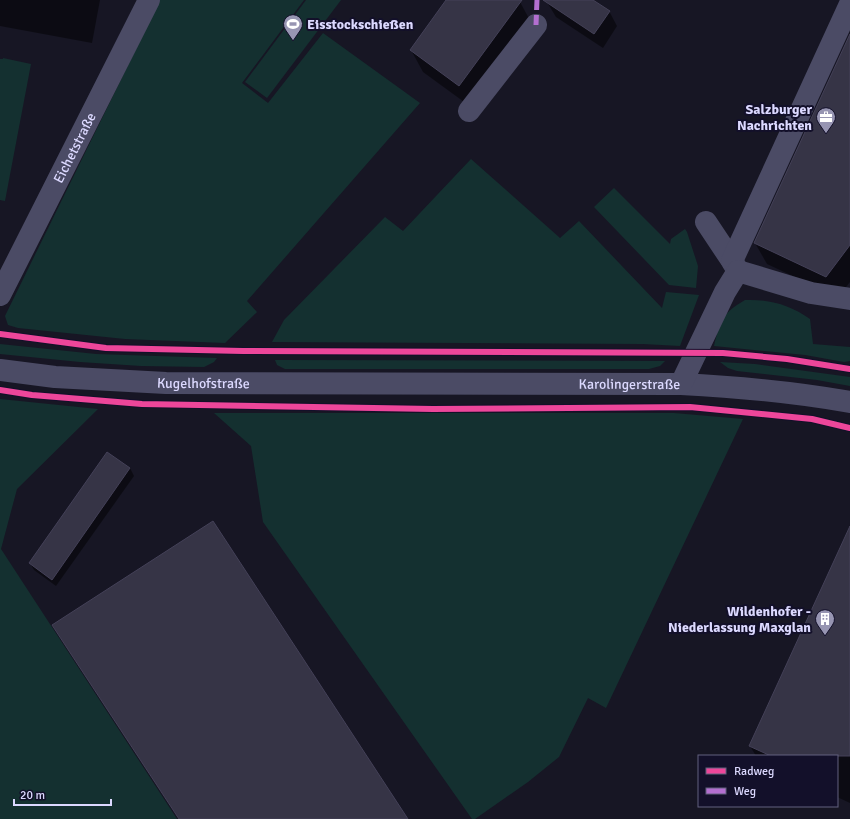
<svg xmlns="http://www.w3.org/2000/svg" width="850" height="819" font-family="Signika,sans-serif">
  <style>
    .green { fill: #143030 }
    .shadow { fill: #0007 }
    .building { fill: #363446; stroke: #444158 }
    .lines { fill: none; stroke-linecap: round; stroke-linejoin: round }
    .minor { stroke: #4b4b65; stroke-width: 22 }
    .quiet { stroke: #b36fd0; stroke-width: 5; stroke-dasharray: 10 5; stroke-linecap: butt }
    .cycleway-casing { stroke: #13102a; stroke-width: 8 }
    .cycleway { stroke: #ed469a; stroke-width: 6 }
    .labels { text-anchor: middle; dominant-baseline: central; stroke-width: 4; stroke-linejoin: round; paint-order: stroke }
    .poi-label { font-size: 14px; font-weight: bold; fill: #dcd9ff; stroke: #13102a; text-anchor: end }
    .street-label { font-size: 14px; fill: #dcd9ff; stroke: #13102a }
  </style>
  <rect width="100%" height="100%" fill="#171624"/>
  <!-- green -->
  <g class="green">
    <path d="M160 0H304L242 83 268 103 323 33 420 103 247 301 257 312 225 343 125 339 18 328 8 325 5 316Z"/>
    <path d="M306 0H341L267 98 245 82Z"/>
    <path d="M3 58 31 64 5 201 0 200V59H3Z"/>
    <path d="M471 159 560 238 579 221 662 308 666 292 699 295 680 346 643 344 272 342 284 320 385 217 403 231Z"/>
    <path d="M614 188 670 244 671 239 685 229 687 232 698 266 696 288 669 285 594 207Z"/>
    <path d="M745 300C770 299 790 305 810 319L813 344 850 347V361L844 362 805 355 714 346C720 321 722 313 745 300Z"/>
    <path d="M0 344 96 354 217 358 214 362 204 367 141 366 80 362 0 354Z"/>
    <path d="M275 360 665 361 660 366 649 369H285L277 365Z"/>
    <path d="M720 362 755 364 850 377V386L817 380 737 371 728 368Z"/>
    <path d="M0 399 98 409 17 489 1 549 177 819H0Z"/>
    <path d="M214 413H674L743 419 606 708 588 698 559 757 528 782 475 819H472L263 522 251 446Z"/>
  </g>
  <!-- shadow -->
  <g class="shadow">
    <path d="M0 0H100L92 43 0 26Z"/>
    <path d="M447 0H516L520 2 532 24 471 107 423 72 411 50Z"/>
    <path d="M549 0H591L609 11 617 26 603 48 556 17 547 2Z"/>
    <path d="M850 36V282L838 297 767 264 755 243Z"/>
    <path d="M107 453 130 468 134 476 56 586 34 570 30 563Z"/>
    <path d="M850 529V803L837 797V756H756L750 746Z"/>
    <path d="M65 644 406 819H179Z"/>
  </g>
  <!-- building -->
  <g class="building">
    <path d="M446 0H522L459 86 410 50Z"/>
    <path d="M543 0H593L610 11 594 34Z"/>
    <path d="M850 34V245L826 277 754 243Z"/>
    <path d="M107 452 130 468 52 580 29 563Z"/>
    <path d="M213 521 408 819H179L52 625Z"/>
    <path d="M850 526V756H771L749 746Z"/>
  </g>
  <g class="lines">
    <!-- minor -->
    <g class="minor">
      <path d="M469 111 536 25"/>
      <path d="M706 222 732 261 738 271"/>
      <path d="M732 261 850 4"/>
      <path id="s1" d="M0 295 149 0"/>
      <path id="s2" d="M0 370 55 377 166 383 681 384C738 387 794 392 850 402"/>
      <path d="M681 384 725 292 738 271 811 293 850 299"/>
    </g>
    <!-- quiet -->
    <path class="quiet" d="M536 25 537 0"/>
    <defs>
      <g id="cycleway">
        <path d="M0 334 106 348 243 351 723 353 787 359 850 369"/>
        <path d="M0 390 32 395 142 404 433 409 690 407 812 419 850 428"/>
      </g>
    </defs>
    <!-- cycleway casing -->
    <use href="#cycleway" class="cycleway-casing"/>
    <!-- cycleway -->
    <use href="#cycleway" class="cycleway"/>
  </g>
  <!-- icons -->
  <defs>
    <symbol id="stadium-pin" viewBox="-11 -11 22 30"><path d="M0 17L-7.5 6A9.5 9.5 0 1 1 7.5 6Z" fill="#9795b2" stroke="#13102a"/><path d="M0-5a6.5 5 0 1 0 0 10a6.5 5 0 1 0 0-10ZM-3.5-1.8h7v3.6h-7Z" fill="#fff"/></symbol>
    <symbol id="office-pin" viewBox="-11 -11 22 30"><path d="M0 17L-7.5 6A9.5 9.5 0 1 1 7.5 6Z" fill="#9795b2" stroke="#13102a"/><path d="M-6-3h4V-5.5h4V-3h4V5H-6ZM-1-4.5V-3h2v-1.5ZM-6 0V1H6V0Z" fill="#fff"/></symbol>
    <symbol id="building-pin" viewBox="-11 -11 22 30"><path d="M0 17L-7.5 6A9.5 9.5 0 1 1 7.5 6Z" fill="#9795b2" stroke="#13102a"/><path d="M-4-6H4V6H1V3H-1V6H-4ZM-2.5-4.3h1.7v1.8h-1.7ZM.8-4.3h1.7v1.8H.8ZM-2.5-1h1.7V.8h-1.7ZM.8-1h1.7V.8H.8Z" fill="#fff"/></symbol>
  </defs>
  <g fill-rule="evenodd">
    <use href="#stadium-pin" x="282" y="13" width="22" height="30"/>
    <use href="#office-pin" x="815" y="106" width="22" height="30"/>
    <use href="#building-pin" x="814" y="608" width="22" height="30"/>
  </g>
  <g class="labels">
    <!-- poi labels -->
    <g class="poi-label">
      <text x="307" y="24" text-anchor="start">Eisstockschießen</text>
      <text x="812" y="109">Salzburger<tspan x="812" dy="16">Nachrichten</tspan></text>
      <text x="811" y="611">Wildenhofer -<tspan x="811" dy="16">Niederlassung Maxglan</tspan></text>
    </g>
    <!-- street labels -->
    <g class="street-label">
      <text stroke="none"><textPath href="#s1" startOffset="165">Eichetstraße</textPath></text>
      <text stroke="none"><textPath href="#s2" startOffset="204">Kugelhofstraße</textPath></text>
      <text stroke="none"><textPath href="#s2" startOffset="630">Karolingerstraße</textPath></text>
    </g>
  </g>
  <!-- legend -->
  <rect x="698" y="755" width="140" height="52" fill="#13102a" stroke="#63607f"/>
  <rect x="706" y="768" width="20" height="6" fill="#ed469a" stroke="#63607f"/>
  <text x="734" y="775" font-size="12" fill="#dcd9ff">Radweg</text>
  <rect x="706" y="788" width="20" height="6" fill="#b36fd0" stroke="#63607f"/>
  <text x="734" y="795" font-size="12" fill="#dcd9ff">Weg</text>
  <!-- scale -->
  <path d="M14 799v6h97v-6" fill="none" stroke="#dcd9ff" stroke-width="2"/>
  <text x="20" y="799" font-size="12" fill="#dcd9ff" stroke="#13102a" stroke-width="3" paint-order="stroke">20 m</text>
</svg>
